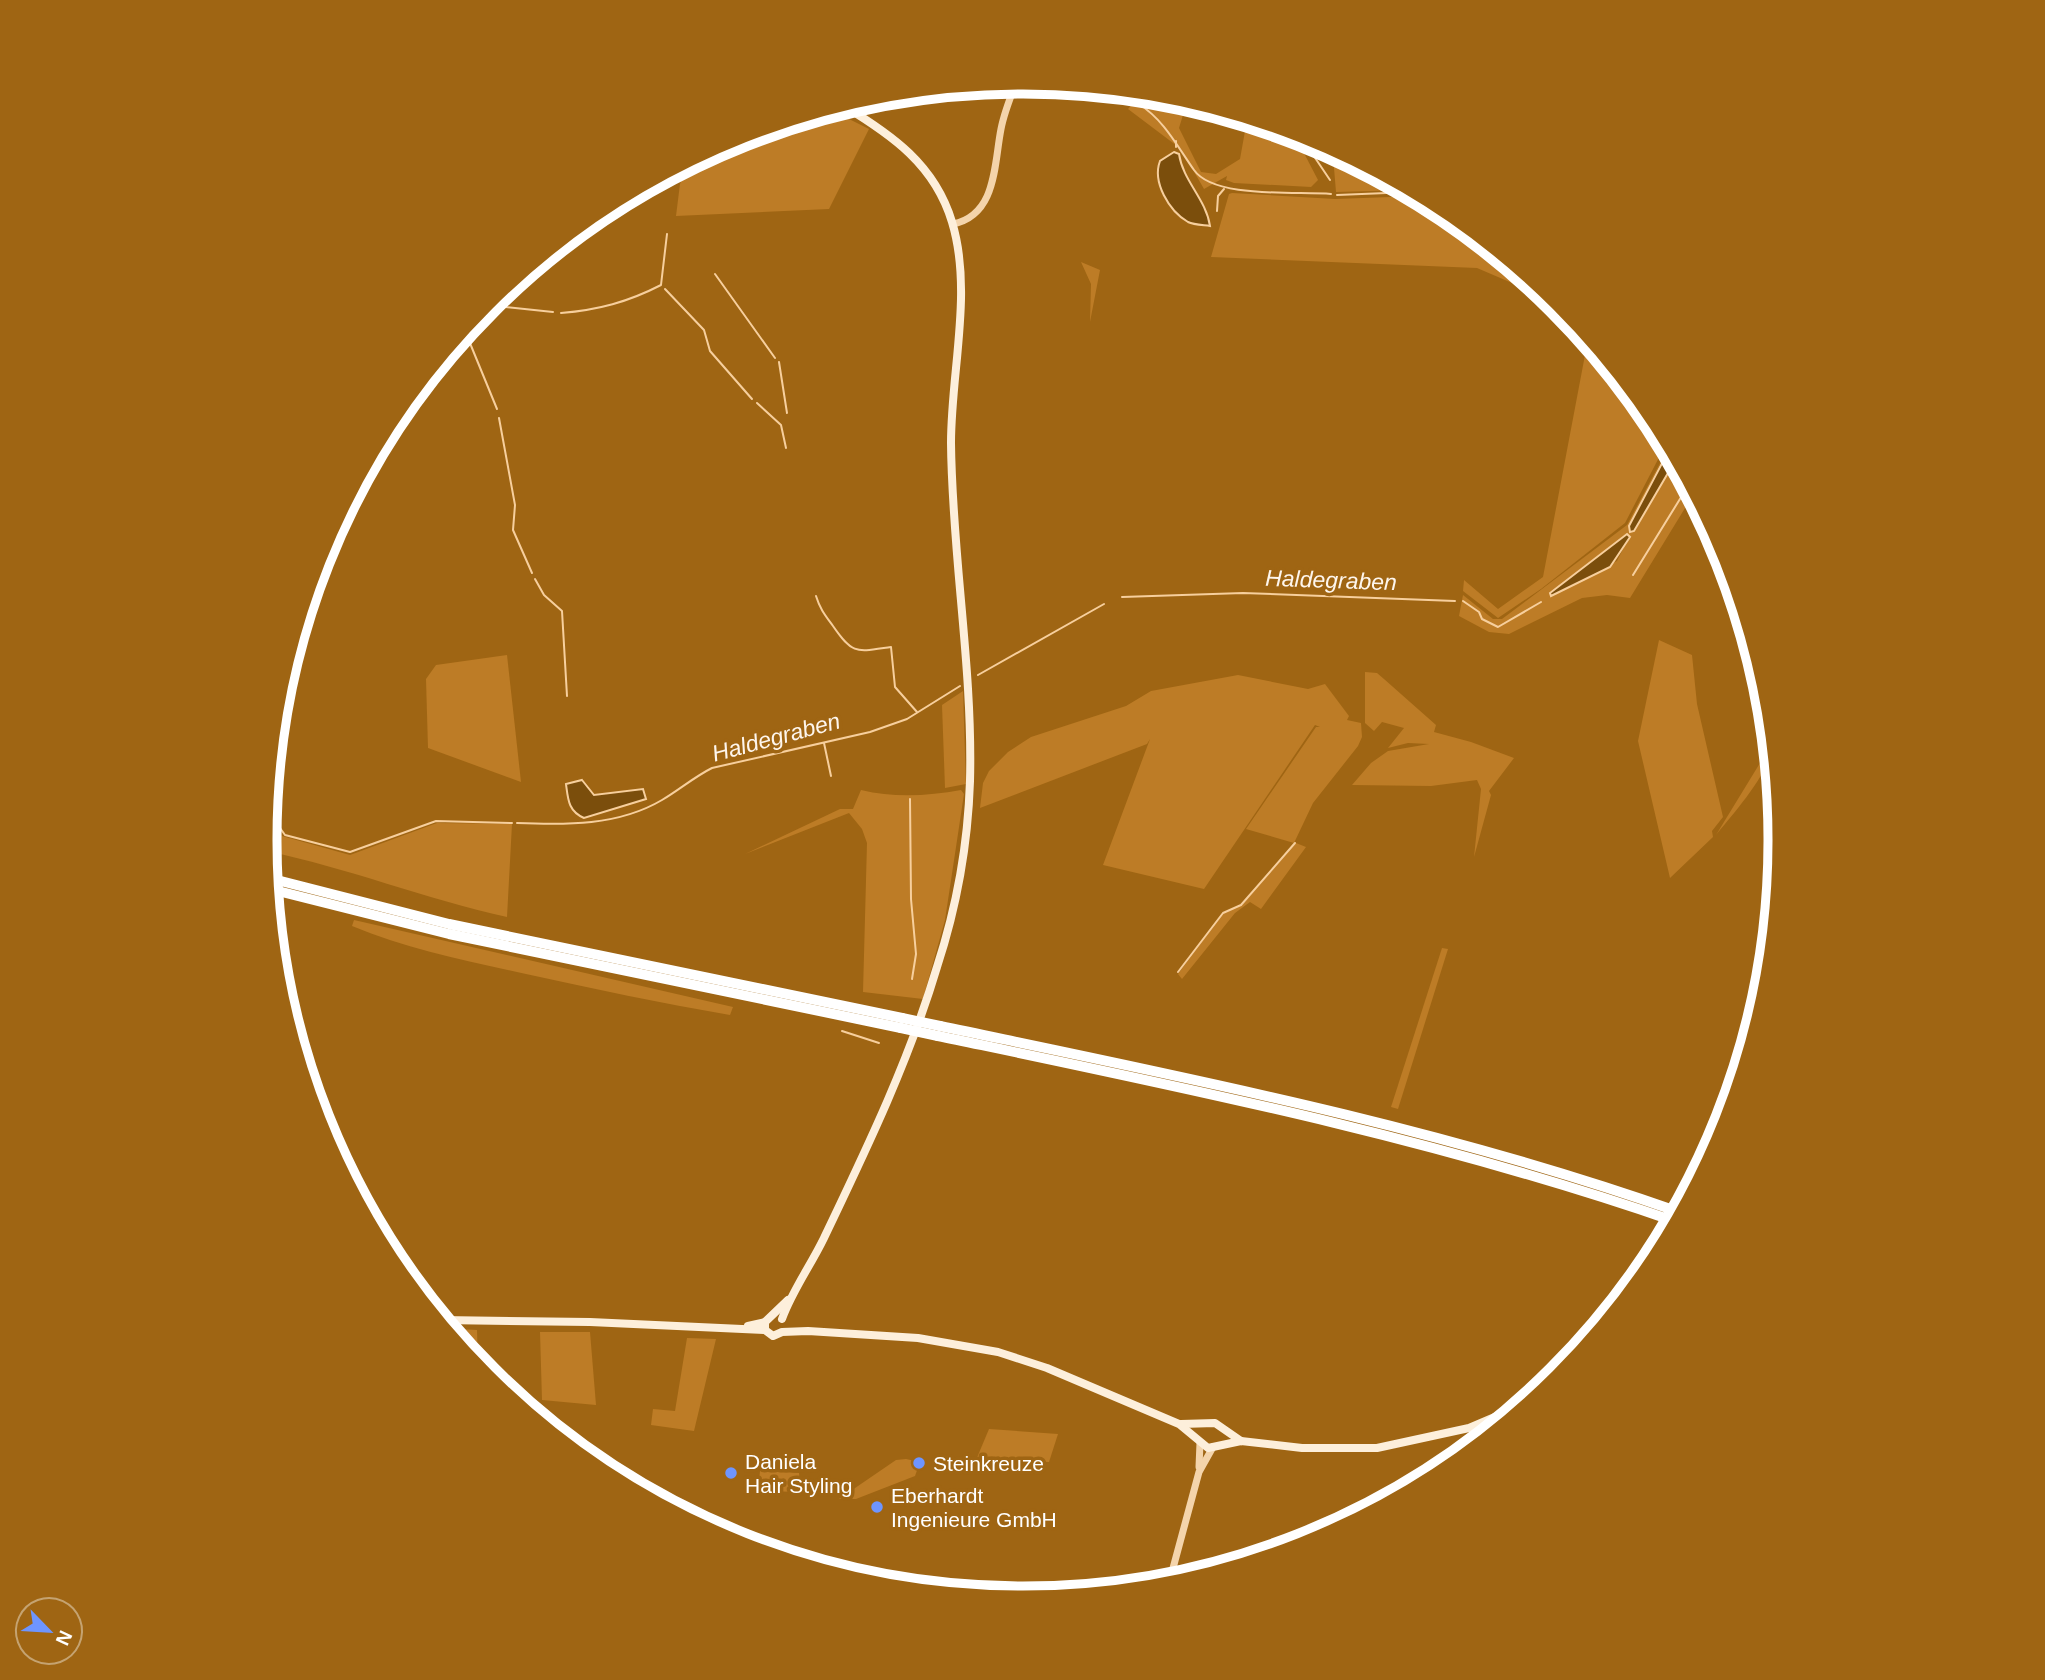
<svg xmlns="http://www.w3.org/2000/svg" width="2045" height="1680" font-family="Arial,sans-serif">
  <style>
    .green { fill: #bd7c26; fill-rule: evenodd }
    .water { fill: #7b4e0c; stroke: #f7cf9d; stroke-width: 2 }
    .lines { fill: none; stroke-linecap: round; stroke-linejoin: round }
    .stream { stroke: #f7cf9d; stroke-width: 2 }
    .tertiary { stroke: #f4d4ab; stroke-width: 7 }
    .secondary { stroke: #fdefdb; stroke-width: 8 }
    .motorway { stroke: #fff; stroke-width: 10 }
    .motorway-bridge { stroke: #fff; stroke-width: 10 }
    .poi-dot { fill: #6e95ff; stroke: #9f6513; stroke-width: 2.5 }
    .labels { text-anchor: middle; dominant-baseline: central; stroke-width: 7; stroke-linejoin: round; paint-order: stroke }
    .poi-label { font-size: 21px; fill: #fff; stroke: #9f6513; text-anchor: start }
    .water-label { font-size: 23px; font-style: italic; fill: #fef6ed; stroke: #9f6513 }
    .rim { fill: none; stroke: #fff; stroke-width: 9 }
  </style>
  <rect width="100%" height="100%" fill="#9f6513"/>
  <!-- green -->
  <g class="green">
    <path d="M1141 94 1159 96 1174 108 1178 99 1187 102 1179 128 1201 172 1216 174 1240 159 1247 120 1294 134 1318 180 1311 187 1234 183 1226 180 1227 176 1204 189 1181 149 1128 109Z"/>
    <path d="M831 110 869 129 829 209 676 216 680 184 688 164 733 140Z"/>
    <path d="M1333 156 1347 158 1406 190 1336 192Z"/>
    <path d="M1232 193 1335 199 1418 196 1444 210 1556 302 1477 268 1211 257 1229 194Z"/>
    <path d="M1081 262 1100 270 1090 322 1091 284Z"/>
    <path d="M1585 355 1608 365 1653 419 1666 444 1625 523 1541 589 1498 618 1463 591 1464 580 1498 609 1543 577Z"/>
    <path d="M1668 448 1629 526 1630 531H1634L1675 461 1693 495 1630 598 1607 595 1582 598 1509 634 1489 632 1459 616 1463 595 1493 619H1502L1627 525ZM1626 534 1629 537 1617 561 1550 593Z"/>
    <path d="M1659 640 1692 655 1697 704 1723 817 1712 831 1713 837 1670 878 1638 741Z"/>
    <path d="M507 655 521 782 428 748 426 679 436 665Z"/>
    <path d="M1365 672 1377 673 1384 679 1436 725 1434 732 1471 742 1514 758 1489 791 1491 795 1474 857 1481 789 1477 780 1431 786 1352 785 1371 763 1388 751 1429 744 1408 743 1388 748 1404 728 1382 722 1374 731 1365 723Z"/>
    <path d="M1238 675 1308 689 1325 684 1349 716 1347 720 1361 723 1362 737 1358 746 1313 803 1294 843 1246 829 1316 727H1320L1315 725 1204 889 1103 865 1150 739 1147 744 980 808 983 783 989 771 1008 752 1031 737 1126 706 1151 691Z"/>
    <path d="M963 691 966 784 945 788 942 705Z"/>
    <path d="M1771 745C1773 770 1732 815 1716 835Z"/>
    <path d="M861 790C894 798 928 796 961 790L964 794 945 920 923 999 863 992 867 843 862 829 849 813 745 854 840 809H853Z"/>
    <path d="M267 815 282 836 350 855 437 823 512 824 507 917C426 899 348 868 266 851Z"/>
    <path d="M1296 843 1306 847 1261 909 1250 902 1235 913 1182 979 1178 974 1223 913 1242 905Z"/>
    <path d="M354 920 733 1007 730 1015C661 1003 594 989 526 974 466 961 408 949 352 926Z"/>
    <path d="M1442 948 1448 949 1398 1109 1391 1107Z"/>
    <path d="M459 1329 477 1330 478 1366 460 1343Z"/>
    <path d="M540 1332H590L596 1405 542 1400Z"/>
    <path d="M687 1338 716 1339 694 1431 651 1425 653 1409 675 1411Z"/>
    <path d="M989 1429 1058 1434 1049 1462 976 1460Z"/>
    <path d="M906 1459 920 1462 915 1476 856 1499H839L896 1460Z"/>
    <path d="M760 1471 799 1473 801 1492 758 1491Z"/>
  </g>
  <!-- water -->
  <g class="water">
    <path d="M1174 152 1179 154C1183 181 1206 199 1210 226 1203 225 1194 225 1188 222 1169 211 1152 182 1160 161Z"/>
    <path d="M1669 450 1675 461 1634 531 1630 532 1629 526Z"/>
    <path d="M1627 534 1630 537 1610 567 1551 596 1550 593Z"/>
    <path d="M582 780 594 795 643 789 646 799 584 818C568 811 568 799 566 784Z"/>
  </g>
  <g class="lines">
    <!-- stream -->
    <g class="stream">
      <path d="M1117 92 1125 98"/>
      <path d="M1139 104C1165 121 1177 146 1194 170 1214 199 1297 191 1331 194"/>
      <path d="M1301 137 1330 180"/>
      <path d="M1176 141V147"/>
      <path d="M1337 195 1411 192"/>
      <path d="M1217 211 1218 196 1224 189"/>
      <path d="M715 274 775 358"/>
      <path d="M665 289 704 330 710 351 752 399"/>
      <path d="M486 305 553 312"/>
      <path d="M561 313C598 310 628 302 661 285L667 234"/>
      <path d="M465 331 497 409"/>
      <path d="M779 362 787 413"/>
      <path d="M757 403 781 425 786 448"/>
      <path d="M499 418 515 505 513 530 532 573"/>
      <path d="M1633 575 1688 486"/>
      <path d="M535 579 544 595 562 611 567 696"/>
      <path d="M816 596C820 609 825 615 833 626 853 655 856 652 891 647L895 687 917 712"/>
      <path d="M1122 597 1243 593 1455 601"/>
      <path d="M1463 601 1479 612 1482 619 1498 627 1541 602"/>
      <path d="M978 675 1104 604"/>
      <path d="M824 743 831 776"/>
      <path d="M910 799 911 899 916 954 912 979"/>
      <path d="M268 811 285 835 350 852 436 821 512 823"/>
      <path d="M517 823C566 825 618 826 662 800 679 790 694 777 712 768L870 732 907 719 960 686"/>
      <path d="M1178 972 1223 913 1241 905 1295 843"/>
      <path d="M842 1031 879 1043"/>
    </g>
    <!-- tertiary -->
    <g class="tertiary">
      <path d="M953 224C997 215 994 164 1001 129 1004 113 1010 98 1016 83"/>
      <path d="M1199 1467 1200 1443"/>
      <path d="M1169 1583 1199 1472 1213 1447"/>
    </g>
    <!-- secondary -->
    <g class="secondary">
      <path d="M782 1319C792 1291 811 1265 824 1238 866 1150 909 1061 937 967 956 909 968 843 970 781 973 668 952 556 951 443 951 371 973 291 952 222 935 165 892 135 844 106"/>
      <path d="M441 1320 590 1322 765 1330"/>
      <path d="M765 1322V1330L773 1336 782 1332 808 1331 918 1338 998 1352 1047 1368 1179 1424 1208 1448 1241 1441 1302 1448H1377L1469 1428 1523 1405"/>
      <path d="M748 1326 765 1322 788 1300"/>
      <path d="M1181 1424 1215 1423 1241 1441"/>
    </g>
    <!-- motorway -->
    <g class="motorway">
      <path d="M269 878 449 924 902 1018"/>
      <path d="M270 889 449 934 901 1028"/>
      <path d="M940 1026C1188 1078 1439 1127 1679 1212"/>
      <path d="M938 1036C1186 1088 1435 1138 1674 1221"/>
    </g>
    <!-- motorway-bridge -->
    <g class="motorway-bridge">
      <path d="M902 1018 940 1026"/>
      <path d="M901 1028 938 1036"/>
    </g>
  </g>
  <!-- markers -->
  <g class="poi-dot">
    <circle cx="919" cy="1463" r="7"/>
    <circle cx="731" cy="1473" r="7"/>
    <circle cx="877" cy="1507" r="7"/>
  </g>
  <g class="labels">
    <!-- poi labels -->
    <g class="poi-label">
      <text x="745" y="1461">Daniela<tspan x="745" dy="24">Hair Styling</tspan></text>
      <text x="933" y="1463">Steinkreuze</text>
      <text x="891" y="1495">Eberhardt<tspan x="891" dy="24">Ingenieure GmbH</tspan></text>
    </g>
    <!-- water labels -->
    <g class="water-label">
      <text transform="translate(1331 580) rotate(2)">Haldegraben</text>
      <text transform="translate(776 737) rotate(-15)">Haldegraben</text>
    </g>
  </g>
  <!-- crop -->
  <path d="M0 0H2045V1680H0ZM1022 94H1023A745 745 0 0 1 1768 839V841A745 745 0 0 1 1023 1586H1022A745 745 0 0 1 277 841V839A745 745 0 0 1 1022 94Z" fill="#9f6513" fill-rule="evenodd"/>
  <path class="rim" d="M1022 94H1023A745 745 0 0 1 1768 839V841A745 745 0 0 1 1023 1586H1022A745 745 0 0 1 277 841V839A745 745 0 0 1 1022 94Z"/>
  <!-- north arrow -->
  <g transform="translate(49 1631) rotate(115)"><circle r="33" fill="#9f6513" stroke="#c5a371" stroke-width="2"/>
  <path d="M0-5L12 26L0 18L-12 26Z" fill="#6e95ff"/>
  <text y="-10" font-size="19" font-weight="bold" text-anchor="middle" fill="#ffffff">N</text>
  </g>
</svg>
